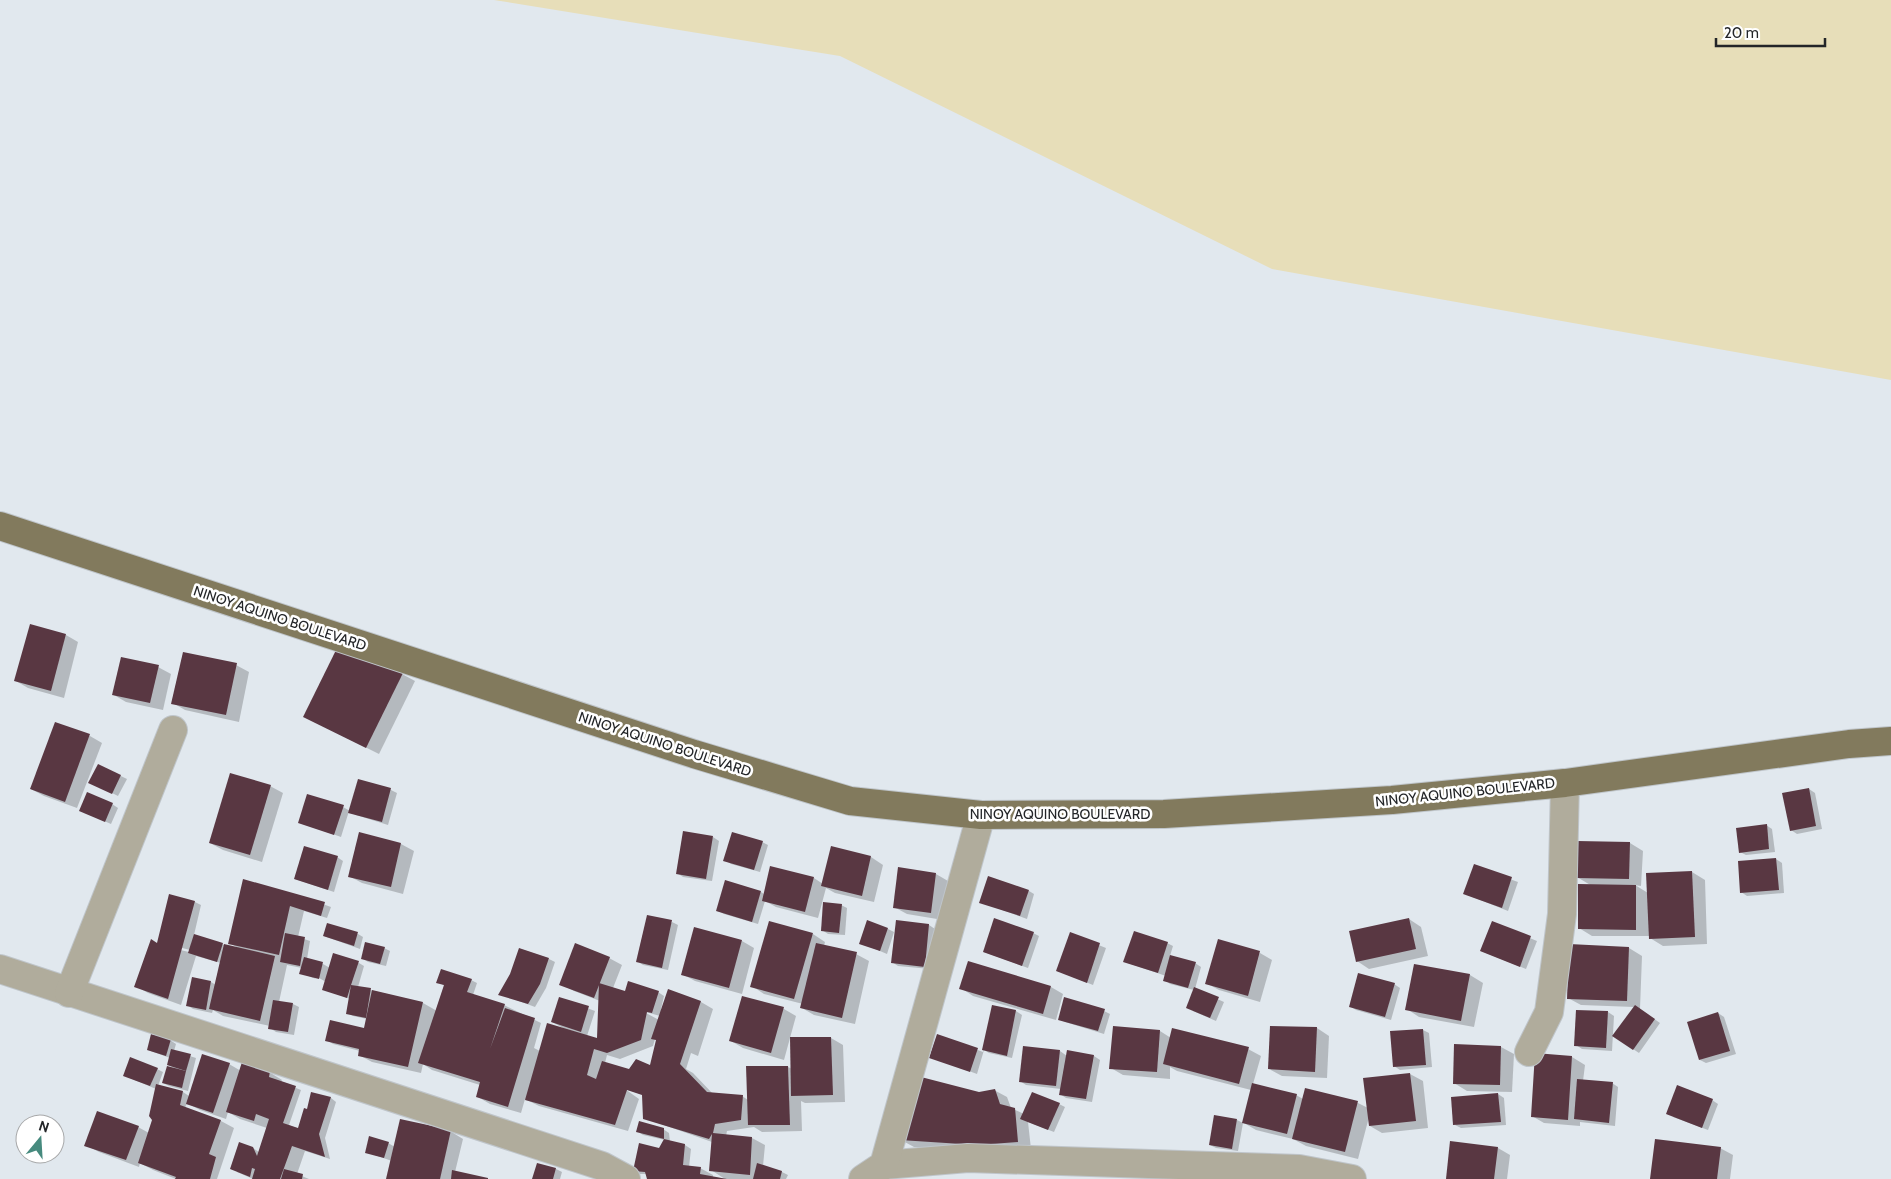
<svg xmlns="http://www.w3.org/2000/svg" width="1891" height="1179" font-family="Cabin,sans-serif">
  <style>
    .sand { fill: #e7deb9 }
    .shadow { fill: #0003; fill-rule: evenodd }
    .building { fill: #593742 }
    .lines { fill: none; stroke-linecap: round; stroke-linejoin: round }
    .minor-casing { stroke: #bfc5ca; stroke-width: 30 }
    .major-casing { stroke: #bfc5ca; stroke-width: 30 }
    .minor { stroke: #b0ac9c; stroke-width: 28 }
    .major { stroke: #827a5d; stroke-width: 28 }
    .labels { text-anchor: middle; dominant-baseline: central; stroke-width: 5; stroke-linejoin: round; paint-order: stroke }
    .street-label { font-size: 14px; fill: #232528; stroke: #fff }
  </style>
  <rect width="100%" height="100%" fill="#e1e8ee"/>
  <!-- sand -->
  <path class="sand" d="M494 0H1891V380L1272 269 840 56Z"/>
  <!-- shadow -->
  <g class="shadow">
    <path d="M66 635 78 642 64 698 28 688 16 681Z"/>
    <path d="M236 665 249 672 239 722 185 710 173 703Z"/>
    <path d="M158 667 171 674 163 710 126 702 114 695Z"/>
    <path d="M402 674 415 681 379 754 305 717Z"/>
    <path d="M56 723 90 736 102 743 77 808 44 796 31 789Z"/>
    <path d="M98 765 127 779 118 796 96 785Z"/>
    <path d="M359 781 391 790 397 793 388 825 356 815 349 811 341 837 299 822 343 807 350 811Z"/>
    <path d="M270 786 283 793 262 862 223 850 210 843Z"/>
    <path d="M1809 789 1815 793 1822 829 1797 834 1791 830Z"/>
    <path d="M112 804 118 808 111 824 81 811Z"/>
    <path d="M1766 825 1772 829 1775 852 1746 855 1740 852Z"/>
    <path d="M359 834 401 844 414 851 403 894 362 883 349 876Z"/>
    <path d="M713 837 719 841 712 881 683 877 677 873Z"/>
    <path d="M762 842 768 845 760 872 731 864 725 860Z"/>
    <path d="M1630 843 1643 851 1641 886 1635 885 1648 893 1692 872 1705 880 1707 944 1663 946 1650 938V936H1592L1579 928 1592 886 1577 877Z"/>
    <path d="M832 848 871 857 883 865 874 902 835 893 826 888 818 918 776 907 765 901 758 924 724 914 718 911 761 892 764 894 814 878 823 884Z"/>
    <path d="M337 857 343 861 334 892 295 879Z"/>
    <path d="M1776 859 1782 863 1784 893 1747 896 1741 892 1739 862Z"/>
    <path d="M1474 866 1518 882 1508 911 1465 894Z"/>
    <path d="M936 874 948 881 943 920 907 914 894 907Z"/>
    <path d="M1029 891 1034 894 1027 919 981 902Z"/>
    <path d="M295 894 331 907 327 918 304 911 298 937 310 941 307 959 323 964 330 968 334 955 359 963 364 966 358 987 423 1003 437 1011 445 986 438 982 471 980 477 983 473 995 504 1005 541 1023 534 1048 540 1051 563 1028 552 1022 560 998 595 1011 587 1036 599 1040 600 1001 574 991 561 984 609 958 622 965 613 988 624 992H658L664 996 661 1009H663L669 991 701 1002 713 1009 698 1056 691 1053 686 1069 693 1073 713 1094 742 1096 748 1100V1068L788 1067 792 1069 831 1038 843 1045 845 1102 805 1103 801 1101 802 1131 762 1132 754 1127 727 1131 726 1136 752 1138 765 1145 763 1166 782 1172 788 1175 786 1179H648L647 1174H640L634 1170 660 1150 665 1140 643 1135 637 1131 663 1129 669 1133 670 1142 685 1145 691 1149 689 1167 700 1168 713 1175V1177L725 1179 711 1170 712 1142 644 1118V1095L625 1089 639 1099 628 1131 539 1106 525 1099 521 1113 490 1104 478 1097 480 1085 432 1070 423 1064 421 1073 372 1062 359 1055 360 1051 333 1044 327 1040 365 1030 367 1019 353 1016 347 1013 350 999 324 989 326 982 314 975 313 977 316 979 301 973 302 968 287 965 279 1002 293 1004 299 1007 294 1035 276 1032 270 1028V1026L223 1016 213 1010 212 1013 193 1009 187 1005 193 978 211 982 216 985 221 963 196 956 181 1005 148 993 136 986 158 945 170 895 195 902 201 905 194 935 227 946 238 948 230 943ZM163 943 190 950 189 952 163 946ZM646 1012 660 1016 659 1020 646 1013ZM655 1039 658 1041 650 1067 630 1070 605 1063 607 1055 620 1059 653 1046Z"/>
    <path d="M841 905 847 908 845 935 828 934 822 930Z"/>
    <path d="M1409 919 1421 927 1428 956 1369 969 1357 961Z"/>
    <path d="M672 922 678 925 668 970 643 965 637 961Z"/>
    <path d="M897 922 929 925 935 929 930 969 898 966 892 962Z"/>
    <path d="M1493 923 1537 941 1526 969 1481 951Z"/>
    <path d="M888 929 894 932 887 954 861 943Z"/>
    <path d="M1033 933 1039 936 1028 968 984 952Z"/>
    <path d="M358 934 363 937 360 949 324 936Z"/>
    <path d="M813 934 825 942 824 946 856 954 869 961 855 1024 814 1015 802 1008 803 1004 764 994 752 986Z"/>
    <path d="M1071 934 1106 948 1093 985 1058 971Z"/>
    <path d="M742 941 754 948 742 994 695 981 682 974Z"/>
    <path d="M1167 943 1173 946 1170 956 1195 963 1201 967 1195 989 1224 1002 1216 1021 1193 1011 1194 990 1170 984 1165 980 1166 976 1125 962Z"/>
    <path d="M1571 945 1629 948 1642 956 1640 1009 1660 1023 1639 1053 1633 1049 1634 1007 1581 1005 1568 998Z"/>
    <path d="M384 948 390 951 386 966 368 962 362 958Z"/>
    <path d="M1260 953 1272 960 1260 1002 1219 990 1206 983Z"/>
    <path d="M549 959 555 962 546 988 535 1007 500 994Z"/>
    <path d="M969 962 1051 987 1063 994 1056 1020 973 996 961 988Z"/>
    <path d="M1415 965 1470 975 1483 983 1474 1027 1419 1017 1407 1009Z"/>
    <path d="M1394 984 1400 988 1391 1020 1356 1010 1350 1006Z"/>
    <path d="M743 997 784 1009 796 1016 784 1060 743 1048 731 1041Z"/>
    <path d="M993 1006 1016 1011 1022 1015 1012 1058 989 1053 984 1050 977 1074 931 1057 938 1035 983 1052Z"/>
    <path d="M1104 1011 1110 1014 1104 1034 1065 1022 1059 1019Z"/>
    <path d="M1608 1012 1614 1016 1612 1051 1582 1049 1576 1045Z"/>
    <path d="M1718 1013 1724 1017 1736 1054 1706 1063 1700 1060Z"/>
    <path d="M1317 1028 1329 1036 1327 1078 1282 1076 1269 1069Z"/>
    <path d="M1423 1030 1429 1033 1432 1067 1400 1070 1394 1066Z"/>
    <path d="M1160 1031 1171 1038 1248 1049 1261 1056 1253 1084 1296 1095 1303 1099 1306 1089 1358 1103 1368 1108 1410 1074 1423 1081 1428 1128 1382 1133 1370 1126 1369 1117 1358 1159 1306 1146 1293 1139 1256 1130 1244 1123 1251 1090 1177 1071 1170 1067V1079L1123 1075 1111 1068Z"/>
    <path d="M170 1040 176 1044 174 1051 196 1058 188 1091 169 1086 163 1083 176 1069 168 1065 170 1058 148 1050Z"/>
    <path d="M1456 1046 1501 1047 1514 1054 1512 1092 1467 1091 1454 1083Z"/>
    <path d="M1060 1051 1067 1056H1094L1100 1060 1092 1102 1066 1098 1060 1094 1061 1089 1026 1085 1020 1081Z"/>
    <path d="M1536 1054 1572 1057 1585 1065 1583 1081 1612 1083 1618 1087 1615 1126 1580 1122V1126L1544 1123 1532 1116Z"/>
    <path d="M229 1064 241 1071 269 1072 282 1080 281 1082 301 1090 289 1125 299 1130 308 1110 331 1098 336 1102 325 1138 330 1159 305 1151 297 1174 309 1179H253L237 1172 253 1148 259 1152 267 1128 240 1119 228 1112 226 1119 200 1110 187 1103 185 1108 221 1121 234 1128 217 1179H176L153 1170 140 1163 139 1167 99 1152 86 1145 138 1127 149 1133 153 1122 156 1089 130 1078 157 1069 163 1072 158 1086 183 1092 189 1096Z"/>
    <path d="M994 1090 1007 1097 1011 1108 1024 1114 1059 1104 1065 1107 1054 1132 1028 1122 1031 1149 990 1152 914 1147 901 1140Z"/>
    <path d="M1498 1094 1504 1098 1506 1125 1461 1128 1455 1125Z"/>
    <path d="M1712 1100 1718 1104 1708 1130 1673 1117Z"/>
    <path d="M1237 1120 1243 1123 1238 1151 1216 1148 1210 1145Z"/>
    <path d="M450 1131 463 1139 455 1172 486 1179H388L392 1161 366 1152 388 1143 395 1147Z"/>
    <path d="M1498 1148 1510 1155 1507 1179H1447Z"/>
    <path d="M1720 1148 1733 1155 1730 1179H1652Z"/>
    <path d="M556 1169 562 1172 560 1179H533Z"/>
  </g>
  <!-- building -->
  <g class="building">
    <path d="M30 624 66 634 51 691 14 681Z"/>
    <path d="M340 642 403 673 366 748 303 717Z"/>
    <path d="M183 652 237 663 226 715 171 704Z"/>
    <path d="M121 657 159 665 150 703 112 695Z"/>
    <path d="M55 722 90 734 65 802 30 789Z"/>
    <path d="M98 764 121 775 112 794 88 783Z"/>
    <path d="M230 773 271 785 250 855 209 843Z"/>
    <path d="M358 779 391 788 382 822 348 813Z"/>
    <path d="M1809 788 1816 826 1790 831 1782 793Z"/>
    <path d="M87 792 113 803 105 822 79 811Z"/>
    <path d="M307 794 344 805 334 835 298 823Z"/>
    <path d="M1767 824 1769 849 1739 853 1736 828Z"/>
    <path d="M683 831 713 836 706 879 676 874Z"/>
    <path d="M359 832 401 843 391 887 348 877Z"/>
    <path d="M732 832 763 841 754 870 723 861Z"/>
    <path d="M1577 841 1630 842 1629 879 1576 878Z"/>
    <path d="M304 846 338 856 328 890 294 879Z"/>
    <path d="M831 846 871 856 862 896 821 886Z"/>
    <path d="M1776 858 1779 890 1740 893 1738 861Z"/>
    <path d="M1474 864 1512 877 1502 908 1463 894Z"/>
    <path d="M770 866 814 877 805 912 762 901Z"/>
    <path d="M898 867 936 873 931 913 893 908Z"/>
    <path d="M1692 871 1695 937 1649 939 1646 873Z"/>
    <path d="M988 876 1029 890 1020 916 979 903Z"/>
    <path d="M243 879 325 902 321 916 290 906 279 955 228 944Z"/>
    <path d="M725 880 761 891 752 922 716 911Z"/>
    <path d="M1578 884 1636 885V930L1578 929Z"/>
    <path d="M169 894 195 901 168 999 134 987 151 939 157 943Z"/>
    <path d="M823 902 842 904 839 933 821 931Z"/>
    <path d="M647 915 672 920 662 968 636 962Z"/>
    <path d="M994 918 1034 932 1022 966 983 952Z"/>
    <path d="M1409 918 1416 949 1356 962 1349 931Z"/>
    <path d="M867 920 888 928 880 951 859 944Z"/>
    <path d="M896 920 929 924 925 967 891 963Z"/>
    <path d="M769 921 813 933 794 999 750 987Z"/>
    <path d="M1492 921 1531 936 1520 967 1480 951Z"/>
    <path d="M327 923 358 932 354 946 323 936Z"/>
    <path d="M694 927 742 940 729 988 681 975Z"/>
    <path d="M1134 931 1168 942 1158 973 1123 962Z"/>
    <path d="M1070 932 1100 943 1087 983 1056 971Z"/>
    <path d="M285 933 305 937 300 966 280 962Z"/>
    <path d="M194 934 223 943 217 962 188 953Z"/>
    <path d="M1218 939 1260 951 1248 996 1205 984Z"/>
    <path d="M365 942 385 947 380 964 361 959Z"/>
    <path d="M575 943 610 957 594 998 559 985Z"/>
    <path d="M816 943 857 952 842 1018 800 1008Z"/>
    <path d="M224 944 275 956 260 1021 209 1009Z"/>
    <path d="M1569 944 1629 947 1627 1001 1567 999Z"/>
    <path d="M519 948 549 958 540 984 528 1004 498 995 510 974Z"/>
    <path d="M333 953 359 961 351 985 371 988 366 1018 346 1014 351 985 347 998 322 990Z"/>
    <path d="M1170 955 1196 962 1188 988 1163 981Z"/>
    <path d="M304 957 323 962 319 979 299 974Z"/>
    <path d="M968 961 1051 986 1043 1014 959 989Z"/>
    <path d="M1414 964 1470 974 1461 1021 1405 1010Z"/>
    <path d="M441 969 472 979 467 992 505 1004 490 1049 505 1008 535 1018 508 1107 476 1097 480 1082 418 1063 444 985 436 983Z"/>
    <path d="M1358 973 1395 983 1385 1017 1349 1007Z"/>
    <path d="M192 977 211 981 206 1010 186 1006Z"/>
    <path d="M628 981 659 991 652 1013 647 1012 641 1040 607 1053 594 1049 587 1075 596 1079 602 1061 629 1069 636 1059 650 1065 656 1040 651 1039 668 989 701 1001 680 1064 707 1092 743 1095 741 1120 715 1124 713 1133 752 1137 750 1175 709 1171 712 1134 709 1139 643 1119 642 1095 627 1090 615 1125 525 1100 547 1023 597 1038 599 983 625 991Z"/>
    <path d="M1194 987 1219 997 1210 1018 1186 1008Z"/>
    <path d="M372 990 423 1002 408 1067 358 1056 359 1049 325 1041 330 1020 364 1028Z"/>
    <path d="M742 996 784 1007 771 1053 729 1041Z"/>
    <path d="M559 997 589 1006 581 1032 551 1022Z"/>
    <path d="M1064 997 1105 1009 1098 1031 1058 1020Z"/>
    <path d="M273 1000 293 1003 288 1032 268 1029Z"/>
    <path d="M992 1005 1016 1010 1007 1056 982 1050Z"/>
    <path d="M1635 1005 1655 1019 1633 1050 1612 1036Z"/>
    <path d="M1576 1010 1608 1011 1606 1048 1574 1046Z"/>
    <path d="M1718 1012 1730 1051 1699 1060 1687 1022Z"/>
    <path d="M1113 1026 1160 1030 1157 1072 1109 1069Z"/>
    <path d="M1270 1026 1317 1027 1315 1072 1268 1069Z"/>
    <path d="M1172 1028 1249 1047 1239 1084 1163 1064Z"/>
    <path d="M1423 1029 1426 1065 1393 1067 1390 1031Z"/>
    <path d="M151 1034 171 1039 166 1056 147 1050Z"/>
    <path d="M937 1034 978 1048 970 1072 929 1058Z"/>
    <path d="M790 1037H831L833 1095 791 1096Z"/>
    <path d="M1454 1044 1501 1046 1500 1085 1453 1084Z"/>
    <path d="M1023 1046 1060 1050 1056 1086 1019 1082Z"/>
    <path d="M171 1049 191 1054 186 1071 167 1065Z"/>
    <path d="M1067 1050 1094 1055 1086 1099 1059 1095Z"/>
    <path d="M1535 1053 1572 1056 1568 1120 1531 1117Z"/>
    <path d="M202 1054 230 1063 213 1113 186 1104Z"/>
    <path d="M130 1057 158 1068 150 1086 123 1076Z"/>
    <path d="M242 1062 270 1071 269 1077 296 1086 283 1123 298 1128 304 1108 307 1109 311 1092 331 1097 319 1134 325 1157 292 1146 280 1179H252L255 1169 252 1168 250 1177 230 1169 239 1142 253 1147 257 1156 269 1119 256 1114 254 1121 226 1112Z"/>
    <path d="M167 1066 186 1071 182 1088 162 1083Z"/>
    <path d="M746 1066H788L790 1125H748Z"/>
    <path d="M1410 1073 1416 1121 1369 1126 1363 1078Z"/>
    <path d="M921 1077 979 1092 995 1089 1000 1104 1015 1108 1018 1142 977 1145 900 1140Z"/>
    <path d="M1577 1079 1613 1082 1609 1123 1574 1119Z"/>
    <path d="M1252 1083 1297 1094 1287 1134 1242 1123Z"/>
    <path d="M156 1084 183 1091 180 1105 221 1120 209 1154 216 1157 210 1179H175L176 1177 138 1163 152 1120 149 1116Z"/>
    <path d="M1677 1085 1713 1099 1702 1128 1666 1114Z"/>
    <path d="M1305 1088 1358 1101 1345 1152 1292 1139Z"/>
    <path d="M1032 1092 1060 1103 1048 1130 1020 1119Z"/>
    <path d="M1498 1093 1501 1122 1453 1125 1451 1097Z"/>
    <path d="M97 1111 139 1126 126 1160 84 1146Z"/>
    <path d="M1214 1115 1237 1119 1232 1149 1209 1145Z"/>
    <path d="M400 1119 451 1130 440 1179H386Z"/>
    <path d="M639 1121 664 1128V1139L636 1132Z"/>
    <path d="M369 1136 389 1142 384 1158 365 1153Z"/>
    <path d="M664 1139 685 1144 683 1165 701 1167 700 1174 727 1179H647L645 1172 633 1171 639 1143 659 1148Z"/>
    <path d="M1655 1139 1721 1147 1717 1179H1650Z"/>
    <path d="M1450 1141 1498 1147 1494 1179H1446Z"/>
    <path d="M537 1163 556 1168 553 1179H532Z"/>
    <path d="M757 1163 782 1171 780 1179H753Z"/>
    <path d="M284 1169 303 1174 302 1179H281Z"/>
    <path d="M452 1170 488 1178V1179H451Z"/>
  </g>
  <g class="lines">
    <defs>
      <g id="minor">
        <path d="M0 969 602 1166 626 1179"/>
        <path d="M69 993 173 730"/>
        <path d="M1529 1052 1549 1012 1562 914 1565 783"/>
        <path d="M884 1165 968 1158 1299 1169 1352 1179"/>
        <path d="M863 1179 884 1165 981 815"/>
      </g>
      <path id="major" d="M0 526 694 754 850 801 981 815 1164 814 1392 800 1565 783 1849 744 1891 741"/>
    </defs>
    <!-- minor casing -->
    <use href="#minor" class="minor-casing"/>
    <!-- major casing -->
    <use href="#major" class="major-casing"/>
    <!-- minor -->
    <use href="#minor" class="minor"/>
    <!-- major -->
    <use href="#major" class="major"/>
  </g>
  <g class="labels">
    <!-- street labels -->
    <g class="street-label">
      <text transform="translate(280 618) rotate(18)">NINOY AQUINO BOULEVARD</text>
      <text transform="translate(665 744) rotate(18)">NINOY AQUINO BOULEVARD</text>
      <text transform="translate(1465 792) rotate(-6)">NINOY AQUINO BOULEVARD</text>
      <text x="1060" y="814">NINOY AQUINO BOULEVARD</text>
    </g>
  </g>
  <!-- north arrow -->
  <g transform="translate(40 1139) rotate(18)"><circle r="24" fill="#ffffff" stroke="#a7a8a9"/>
  <path d="M0-4L9 19L0 12L-9 19Z" fill="#468a7e"/>
  <text y="-8" font-size="14" font-weight="bold" text-anchor="middle" fill="#232528">N</text>
  </g>
  <!-- scale -->
  <path d="M1716 38v8h109v-8" fill="none" stroke="#232528" stroke-width="2.5"/>
  <text x="1724" y="38" font-size="15" fill="#232528" stroke="#ffffff" stroke-width="4" paint-order="stroke">20 m</text>
</svg>
